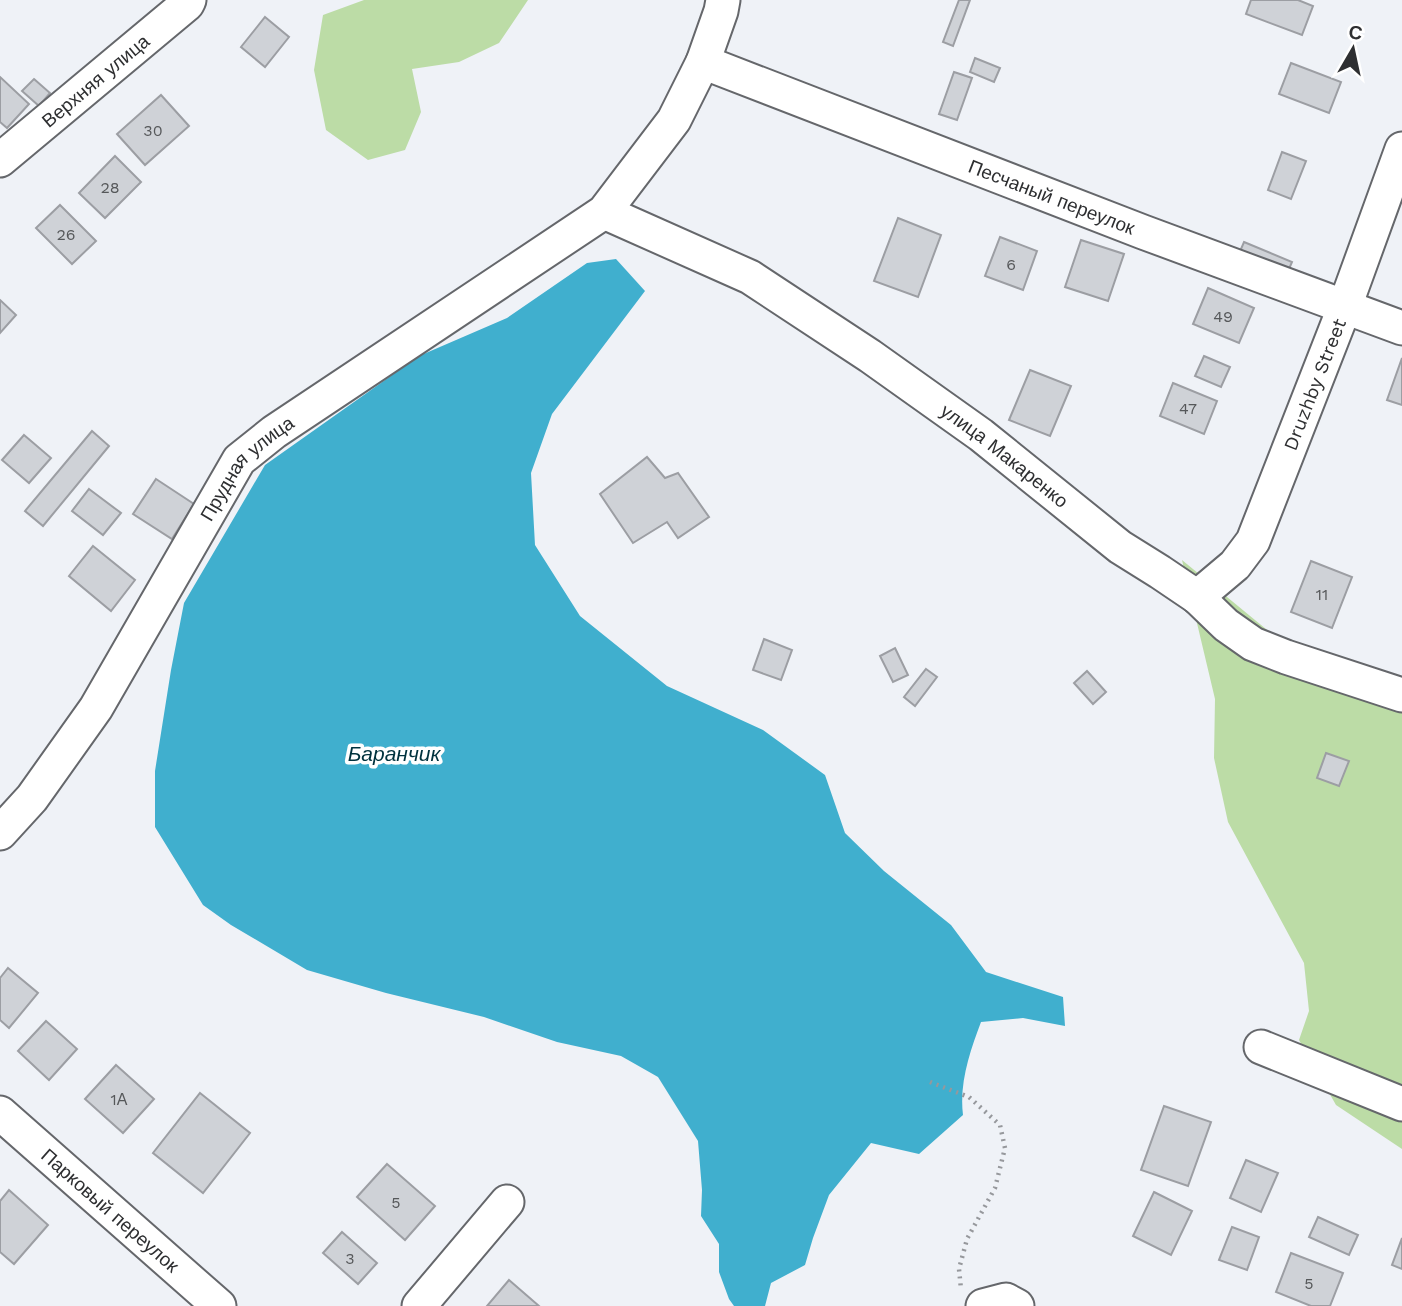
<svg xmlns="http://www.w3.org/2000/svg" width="1402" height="1306" font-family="'Work Sans',sans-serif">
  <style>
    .green { fill: #bcdca6 }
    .water { fill: #40afce }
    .building { fill: #cfd2d7; stroke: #9c9ea3; stroke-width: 2 }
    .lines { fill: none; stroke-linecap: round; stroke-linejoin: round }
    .minor-casing { stroke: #65676b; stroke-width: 37 }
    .path { stroke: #96989c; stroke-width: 4.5; stroke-dasharray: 2 5; stroke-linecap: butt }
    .minor { stroke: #fff; stroke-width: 33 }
    .labels { text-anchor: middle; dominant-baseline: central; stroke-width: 7; stroke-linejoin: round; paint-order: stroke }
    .number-label { font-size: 16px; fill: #56585a }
    .street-label { font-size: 19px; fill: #2e2f31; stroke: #fff }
    .water-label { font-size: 21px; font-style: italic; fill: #00323e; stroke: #fff }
  </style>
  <rect width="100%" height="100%" fill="#eff2f7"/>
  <!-- green -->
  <g class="green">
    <path d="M364 0H528L499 43 459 62 412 69 421 112 405 150 368 160 326 130 314 70 323 15Z"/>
    <path d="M1182 560 1278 639 1402 685V1149L1336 1105 1299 1040 1309 1011 1304 963 1228 822 1214 758 1215 699Z"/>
  </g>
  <!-- water -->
  <path class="water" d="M616 259 645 291 552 414 531 473 535 545 580 616 667 686 763 730 825 775 845 833 884 871 951 925 986 972 1063 997 1065 1026 1023 1018 981 1022C970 1051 959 1083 963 1115L919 1154 871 1143 829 1195 813 1238 805 1265 771 1283 765 1306H734L729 1299 719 1272V1244L701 1216 702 1190 698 1141 658 1077 621 1056 557 1042 484 1017 386 993 307 970 231 925 203 905 155 827V771L171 670 184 603 265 465 419 356 507 318 587 263Z"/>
  <!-- building -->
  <g class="building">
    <path d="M959 0H970L953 46 943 42Z"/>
    <path d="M1251 0H1298L1313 6 1302 35 1246 14Z"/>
    <path d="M265 17 289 37 265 67 241 47Z"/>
    <path d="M975 58 1000 68 994 82 970 72Z"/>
    <path d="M1291 63 1341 82 1329 113 1279 94Z"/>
    <path d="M954 72 972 78 957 120 939 114Z"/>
    <path d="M0 77 29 104 7 128 0 122Z"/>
    <path d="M34 79 50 93 39 106 22 91Z"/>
    <path d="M161 95 189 126 145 165 117 134Z"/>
    <path d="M1282 152 1306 161 1291 199 1268 190Z"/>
    <path d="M115 156 141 182 105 218 79 193Z"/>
    <path d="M60 205 96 241 72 264 36 228Z"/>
    <path d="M898 218 941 235 918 297 874 281Z"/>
    <path d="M1000 237 1037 251 1023 290 985 276Z"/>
    <path d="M1081 240 1124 254 1108 301 1065 287Z"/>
    <path d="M1244 242 1292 262 1286 276 1238 256Z"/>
    <path d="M1208 288 1254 308 1239 343 1193 324Z"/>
    <path d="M0 300 16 315 0 333Z"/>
    <path d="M1204 356 1230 367 1221 387 1195 376Z"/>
    <path d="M1402 358V405L1387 400Z"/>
    <path d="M1030 370 1071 386 1050 436 1009 420Z"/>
    <path d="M1173 383 1217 401 1204 434 1160 416Z"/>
    <path d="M92 431 109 446 43 526 25 511Z"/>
    <path d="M24 435 51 458 29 483 2 460Z"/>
    <path d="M647 457 665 478 678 473 709 517 678 538 667 522 633 543 600 494Z"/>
    <path d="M156 479 194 504 172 539 133 514Z"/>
    <path d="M89 489 121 513 103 535 72 511Z"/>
    <path d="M93 546 135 580 111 611 69 576Z"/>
    <path d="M1311 561 1352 577 1332 628 1291 612Z"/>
    <path d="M764 639 792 650 781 680 753 670Z"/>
    <path d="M895 648 908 675 893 682 880 656Z"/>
    <path d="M926 669 937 677 915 706 904 697Z"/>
    <path d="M1087 671 1106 692 1093 704 1074 683Z"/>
    <path d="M1326 753 1349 761 1339 786 1317 778Z"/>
    <path d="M8 968 38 993 9 1028 0 1020V978Z"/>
    <path d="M46 1021 77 1049 49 1080 18 1051Z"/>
    <path d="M116 1065 154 1099 123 1133 85 1099Z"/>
    <path d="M200 1093 250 1133 203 1193 153 1153Z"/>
    <path d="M1164 1106 1211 1122 1188 1186 1141 1170Z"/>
    <path d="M1246 1160 1278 1173 1261 1212 1230 1198Z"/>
    <path d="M387 1164 435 1206 405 1240 357 1197Z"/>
    <path d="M9 1190 48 1225 14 1264 0 1252V1201Z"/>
    <path d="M1154 1192 1192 1211 1171 1255 1133 1236Z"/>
    <path d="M1318 1217 1358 1235 1349 1255 1309 1237Z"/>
    <path d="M1232 1227 1259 1237 1247 1270 1219 1260Z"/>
    <path d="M342 1232 377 1263 358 1284 323 1253Z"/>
    <path d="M1402 1238V1269L1392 1265Z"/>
    <path d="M1291 1253 1343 1273 1330 1306H1311L1276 1292Z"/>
    <path d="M509 1280 539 1306H487Z"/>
  </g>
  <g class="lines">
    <defs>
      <g id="minor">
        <path id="s1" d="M703 62 1143 232 1402 328"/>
        <path id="s2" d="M0 160 187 4 189 0"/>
        <path id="s3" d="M604 212 750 277 870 356 981 435 1120 547 1160 572 1197 597 1226 625 1253 644 1286 657 1402 695"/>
        <path id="s4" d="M1197 597 1235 565 1253 541 1345 306 1402 149"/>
        <path id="s5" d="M0 833 32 798 96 708 239 460 274 432 604 212 674 120 703 62 721 11 723 0"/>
        <path d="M1261 1047 1402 1104"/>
        <path id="s6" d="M0 1113 219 1306"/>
        <path d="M419 1306 507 1202"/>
        <path d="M983 1306 1006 1300 1017 1306"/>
      </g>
    </defs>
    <!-- minor casing -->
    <use href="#minor" class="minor-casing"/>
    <!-- path -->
    <path class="path" d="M930 1082 969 1097 1000 1125 1005 1148 995 1188 967 1239 959 1269 961 1289"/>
    <!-- minor -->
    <use href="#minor" class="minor"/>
  </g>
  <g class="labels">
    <!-- number labels -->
    <g class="number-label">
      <text x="153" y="130">30</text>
      <text x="110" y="187">28</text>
      <text x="66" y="234">26</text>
      <text x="1011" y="264">6</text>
      <text x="1223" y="316">49</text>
      <text x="1188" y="408">47</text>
      <text x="1322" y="594">11</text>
      <text x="119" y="1099">1А</text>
      <text x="396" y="1202">5</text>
      <text x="350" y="1258">3</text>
      <text x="1309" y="1283">5</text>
    </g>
    <!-- street labels -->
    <g class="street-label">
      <text stroke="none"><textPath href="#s2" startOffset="124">Верхняя улица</textPath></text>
      <text stroke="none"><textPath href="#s1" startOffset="374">Песчаный переулок</textPath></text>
      <text stroke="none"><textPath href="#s4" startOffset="248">Druzhby Street</textPath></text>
      <text stroke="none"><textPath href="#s3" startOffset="471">улица Макаренко</textPath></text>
      <text stroke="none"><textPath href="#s5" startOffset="443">Прудная улица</textPath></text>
      <text stroke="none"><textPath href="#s6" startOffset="147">Парковый переулок</textPath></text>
    </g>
    <!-- water labels -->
    <g class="water-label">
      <text x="394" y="753">Баранчик</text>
    </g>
  </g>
  <!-- north arrow -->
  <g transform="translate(1353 49) rotate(9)" stroke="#ffffff" stroke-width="5" paint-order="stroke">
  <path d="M0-5L12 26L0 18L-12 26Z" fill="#2e2f31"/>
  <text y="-10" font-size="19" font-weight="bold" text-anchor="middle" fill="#2e2f31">С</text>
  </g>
</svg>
